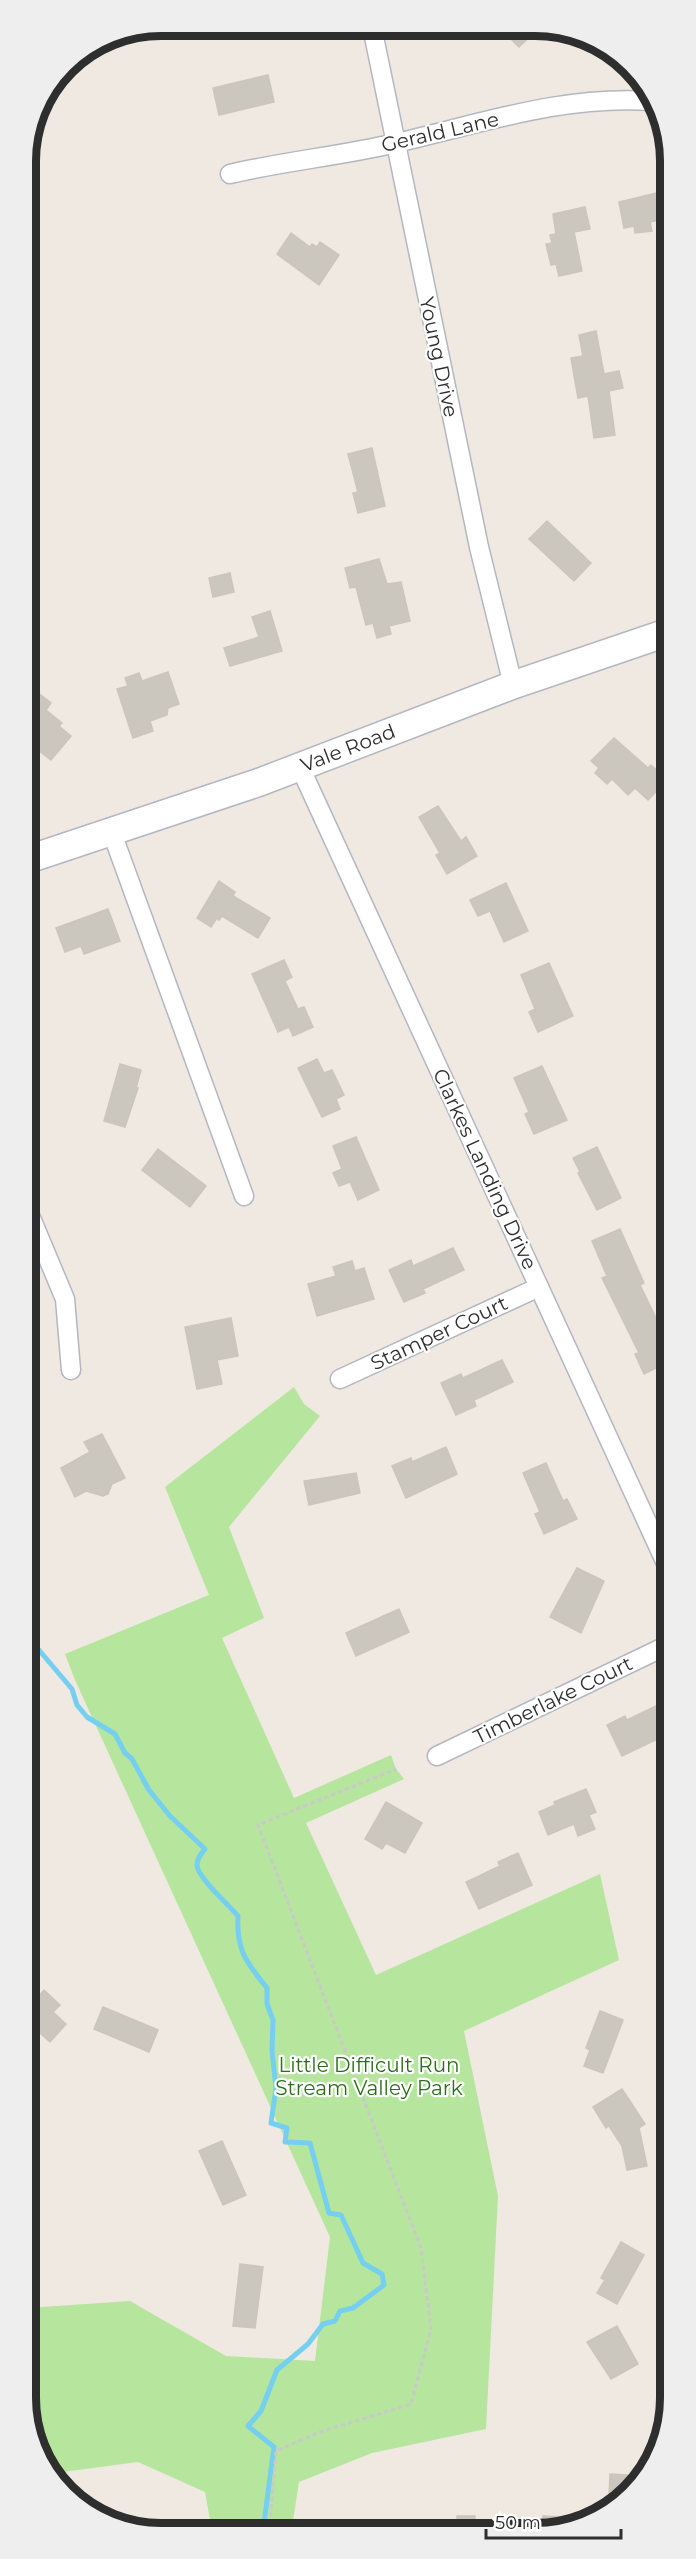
<svg xmlns="http://www.w3.org/2000/svg" width="696" height="2559" font-family="Montserrat,sans-serif">
  <style>
    .green { fill: #b6e59e }
    .lines { fill: none; stroke-linecap: round; stroke-linejoin: round }
    .stream { stroke: #75cff0; stroke-width: 5 }
    .building { fill: #cbc7bf; stroke: #cbc5ba; stroke-width: 1.5 }
    .minor-casing { stroke: #b4b7c1; stroke-width: 21 }
    .secondary-casing { stroke: #b4b7c1; stroke-width: 30 }
    .path { stroke: #c9c9c9; stroke-width: 3; stroke-dasharray: 4.5 3; stroke-linecap: butt }
    .minor { stroke: #fff; stroke-width: 18 }
    .secondary { stroke: #fff; stroke-width: 27 }
    .labels { text-anchor: middle; dominant-baseline: central; stroke-width: 4.5; stroke-linejoin: round; paint-order: stroke }
    .street-label { font-size: 20px; fill: #2e2e2e; stroke: #fff }
    .park-label { font-size: 20px; fill: #2c6e1b; stroke: #fff }
    .rim { fill: none; stroke: #2e2e2e; stroke-width: 8 }
  </style>
  <rect width="100%" height="100%" fill="#efe9e1"/>
  <!-- green -->
  <path class="green" d="M294 1387 304 1404 320 1416 229 1527 264 1618 222 1638 294 1798 391 1755 396 1769 404 1779 306 1823 376 1975 600 1874 619 1960 464 2031 498 2196 486 2429 372 2453 299 2482 293 2521 296 2531H212L205 2492 138 2462 55 2473 27 2416V2308L130 2301 226 2356 315 2361 330 2237 75 1680 65 1654 209 1595 165 1487Z"/>
  <g class="lines">
    <!-- stream -->
    <path class="stream" d="M26 1616 33 1643 72 1689 77 1705 87 1717 115 1734 125 1753 132 1759 149 1790 170 1816 205 1849C201 1854 197 1858 197 1865 197 1877 229 1905 238 1916 236 1951 247 1963 267 1988V2004L273 2020 272 2051 276 2088 271 2123 287 2128 285 2142 310 2143 329 2213 341 2215 363 2263 382 2274 384 2285 353 2308 340 2311 335 2321 323 2324 308 2344 277 2370 261 2411 248 2426 274 2447 263 2531"/>
  </g>
  <!-- building -->
  <g class="building">
    <path d="M500 28H539L519 47Z"/>
    <path d="M268 75 274 102 219 115 213 88Z"/>
    <path d="M661 192 662 198 669 197V218L650 222 652 231 635 233 634 226 624 228 619 202Z"/>
    <path d="M585 207 590 229 574 232 582 271 559 276 556 264 551 265 546 244 552 243 550 235 556 234 553 214Z"/>
    <path d="M291 233 310 247 312 244 317 247 320 242 339 255 319 285 277 254Z"/>
    <path d="M596 331 604 374 619 371 623 388 609 391 615 435 594 438 588 396 578 398 571 358 583 356 579 335Z"/>
    <path d="M372 448 385 506 358 513 353 493 358 492 348 454Z"/>
    <path d="M547 521 591 563 574 581 529 539Z"/>
    <path d="M379 559 387 584 401 582 410 621 389 626 391 634 377 638 373 623 366 625 356 587 350 588 345 568Z"/>
    <path d="M230 573 234 592 213 597 209 578Z"/>
    <path d="M270 611 282 651 230 666 224 648 259 637 252 617Z"/>
    <path d="M168 672 179 704 168 708 167 715 150 721 153 731 133 738 117 689 128 686 125 678 139 673 142 681Z"/>
    <path d="M37 692 51 703 46 710 62 723 59 726 71 736 51 760 34 747 26 758V705Z"/>
    <path d="M614 738 648 768 651 765 667 780 648 800 635 788 628 795 612 779 607 784 595 773 599 768 591 761Z"/>
    <path d="M438 806 461 841 466 837 477 856 447 874 436 855 440 853 419 817Z"/>
    <path d="M219 881 235 892 233 896 270 918 258 938 222 916 219 920 217 918 211 927 197 918Z"/>
    <path d="M506 883 528 931 504 942 490 911 478 916 470 900Z"/>
    <path d="M108 909 120 941 84 954 81 946 65 952 56 928Z"/>
    <path d="M284 960 292 977 285 981 298 1009 304 1007 313 1027 293 1036 289 1027 278 1032 252 974Z"/>
    <path d="M549 963 573 1016 538 1032 529 1012 535 1009 521 975Z"/>
    <path d="M317 1059 324 1073 332 1070 344 1095 336 1099 340 1109 322 1117 298 1068Z"/>
    <path d="M120 1064 141 1070 136 1088H138L125 1127 104 1121Z"/>
    <path d="M542 1066 567 1120 534 1134 525 1114 529 1112 514 1078Z"/>
    <path d="M356 1137 379 1190 358 1200 350 1182 339 1186 333 1173 342 1169 333 1146Z"/>
    <path d="M597 1147 621 1198 597 1210 578 1173 580 1172 573 1158Z"/>
    <path d="M158 1149 206 1186 190 1207 142 1170Z"/>
    <path d="M620 1229 644 1283 640 1285 656 1318 664 1314 670 1326V1332L663 1335 670 1347V1361L644 1374 635 1354 639 1353 602 1278 607 1276 592 1241Z"/>
    <path d="M453 1248 464 1270 423 1289 425 1293 404 1302 389 1270 411 1260 413 1266Z"/>
    <path d="M352 1261 355 1271 364 1268 374 1299 317 1316 308 1284 336 1276 333 1267Z"/>
    <path d="M231 1318 238 1356 217 1360 222 1384 197 1389 185 1327Z"/>
    <path d="M502 1360 513 1382 474 1400 476 1406 456 1415 441 1383 461 1374 463 1378Z"/>
    <path d="M102 1434 125 1478 112 1484 108 1494 103 1496 86 1491 75 1497 61 1468 90 1452 84 1442Z"/>
    <path d="M446 1447 457 1474 406 1498 392 1466 411 1458 412 1462Z"/>
    <path d="M546 1463 563 1501 567 1499 577 1519 544 1534 535 1514 540 1512 523 1473Z"/>
    <path d="M356 1473 360 1493 309 1505 304 1481Z"/>
    <path d="M577 1568 604 1581 581 1633 550 1617Z"/>
    <path d="M399 1609 409 1632 356 1656 346 1633Z"/>
    <path d="M660 1704 670 1723V1733L622 1756 607 1725 625 1716 627 1720Z"/>
    <path d="M586 1789 596 1812 589 1815 595 1829 578 1836 574 1824 548 1835 539 1812 555 1805 554 1802Z"/>
    <path d="M386 1802 422 1823 405 1853 386 1843 382 1849 365 1839Z"/>
    <path d="M518 1853 532 1885 479 1909 466 1882 500 1866 498 1862Z"/>
    <path d="M27 1988 37 1998 44 1990 60 2005 53 2012 66 2024 50 2042 39 2032 35 2036 27 2028Z"/>
    <path d="M103 2007 158 2030 149 2052 94 2029Z"/>
    <path d="M600 2011 623 2020 603 2073 584 2066 590 2050 586 2048Z"/>
    <path d="M622 2089 645 2124 639 2128 647 2166 627 2170 622 2146 609 2126 606 2128 593 2107Z"/>
    <path d="M222 2141 246 2195 223 2205 199 2151Z"/>
    <path d="M621 2242 644 2255 617 2304 597 2293 605 2280 601 2278Z"/>
    <path d="M240 2264 263 2267 255 2328 233 2326Z"/>
    <path d="M617 2326 638 2364 611 2379 587 2342Z"/>
    <path d="M610 2474 641 2476 637 2488 624 2498 609 2497Z"/>
    <rect x="457" y="2516" width="18" height="16"/>
    <path d="M543 2516 564 2517V2529L542 2532Z"/>
  </g>
  <g class="lines">
    <defs>
      <g id="minor">
        <path d="M372 27 479 547 513 685"/>
        <path d="M230 174C285 161 341 156 396 143 480 124 563 95 650 101"/>
        <path d="M300 767 670 1572"/>
        <path d="M112 833 244 1196"/>
        <path d="M26 1206 65 1299 71 1370"/>
        <path d="M340 1379 539 1287"/>
        <path d="M437 1756 670 1644"/>
      </g>
      <path id="secondary" d="M26 860 260 782 513 685 669 632"/>
    </defs>
    <!-- minor casing -->
    <use href="#minor" class="minor-casing"/>
    <!-- secondary casing -->
    <use href="#secondary" class="secondary-casing"/>
    <!-- path -->
    <path class="path" d="M269 2531 276 2451 320 2432 411 2404 431 2329 421 2248 258 1825 396 1769"/>
    <!-- minor -->
    <use href="#minor" class="minor"/>
    <!-- secondary -->
    <use href="#secondary" class="secondary"/>
  </g>
  <g class="labels">
    <!-- street labels -->
    <g class="street-label">
      <text transform="translate(440 132) rotate(-13)">Gerald Lane</text>
      <text transform="translate(439 357) rotate(78)">Young Drive</text>
      <text transform="translate(348 748) rotate(-21)">Vale Road</text>
      <text transform="translate(485 1169) rotate(65)">Clarkes Landing Drive</text>
      <text transform="translate(439 1333) rotate(-25)">Stamper Court</text>
      <text transform="translate(553 1700) rotate(-26)">Timberlake Court</text>
    </g>
    <!-- park labels -->
    <g class="park-label">
      <text x="369" y="2065">Little Difficult Run<tspan x="369" dy="23">Stream Valley Park</tspan></text>
    </g>
  </g>
  <!-- crop -->
  <path d="M0 0H696V2559H0ZM161 36H535A125 125 0 0 1 660 161V2398A125 125 0 0 1 535 2523H161A125 125 0 0 1 36 2398V161A125 125 0 0 1 161 36Z" fill="#eee" fill-rule="evenodd"/>
  <path class="rim" d="M161 36H535A125 125 0 0 1 660 161V2398A125 125 0 0 1 535 2523H161A125 125 0 0 1 36 2398V161A125 125 0 0 1 161 36Z"/>
  <!-- scale -->
  <path d="M486 2529v9h135v-9" fill="none" stroke="#2e2e2e" stroke-width="3"/>
  <text x="495" y="2529" font-size="18" fill="#2e2e2e" stroke="#ffffff" stroke-width="4.5" paint-order="stroke">50 m</text>
</svg>
